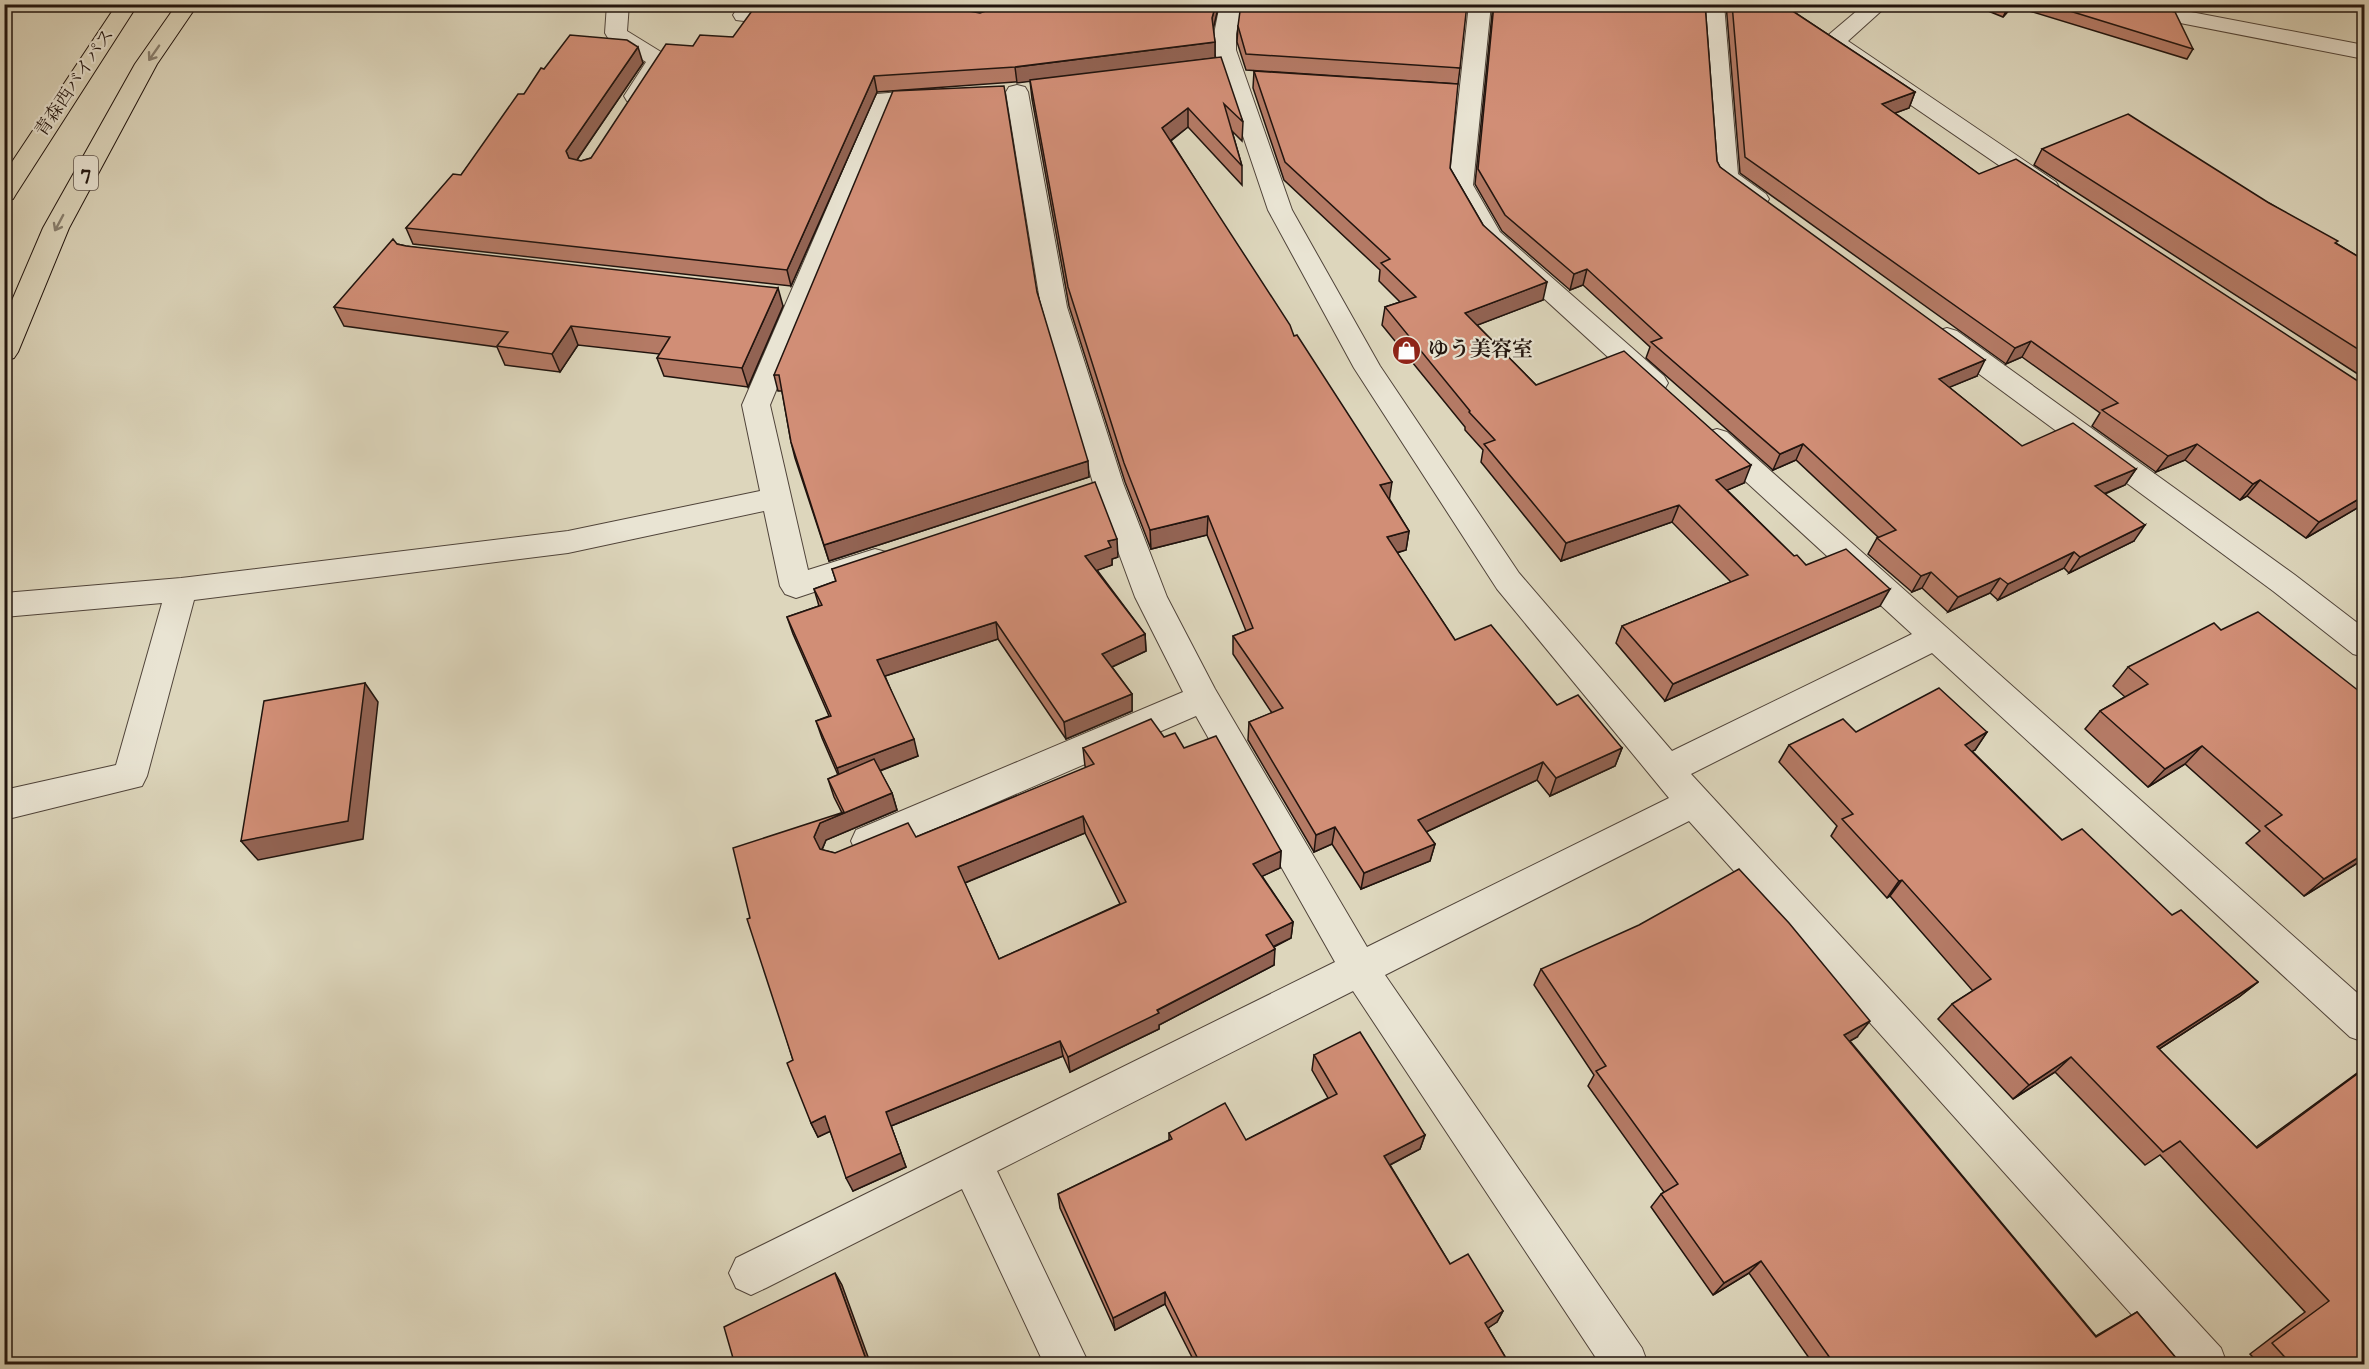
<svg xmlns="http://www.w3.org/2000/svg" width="2369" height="1369" font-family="'IM FELL DW Pica','Noto Serif JP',serif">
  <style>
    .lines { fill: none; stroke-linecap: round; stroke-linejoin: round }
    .minor-casing { stroke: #50443a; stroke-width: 2 }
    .highway-casing { stroke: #21140e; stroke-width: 2 }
    .minor { fill: #e9e4d3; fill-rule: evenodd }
    .highway { fill: #ddd6bc; fill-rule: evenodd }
    .wall { fill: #b47a65; stroke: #21140e; stroke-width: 1.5; fill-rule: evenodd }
    .shaded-wall { fill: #926353; stroke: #21140e; stroke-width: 1.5 }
    .building { fill: #d18e76; stroke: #21140e; stroke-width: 1.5; fill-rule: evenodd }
    .oneway { stroke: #887f6e }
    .labels { text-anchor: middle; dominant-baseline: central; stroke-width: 4.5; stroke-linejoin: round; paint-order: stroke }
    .far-street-label { font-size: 18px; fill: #21140e; stroke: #e9e4d3 }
    .shield { fill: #e9e4d3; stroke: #5d5249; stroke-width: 1.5 }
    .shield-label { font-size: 20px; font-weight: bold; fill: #21140e }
    .poi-label { font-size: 21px; font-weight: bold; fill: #21140e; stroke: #e9e4d3; text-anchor: start }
  </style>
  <rect width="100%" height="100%" fill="#ddd6bc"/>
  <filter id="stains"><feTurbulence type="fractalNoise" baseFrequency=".00333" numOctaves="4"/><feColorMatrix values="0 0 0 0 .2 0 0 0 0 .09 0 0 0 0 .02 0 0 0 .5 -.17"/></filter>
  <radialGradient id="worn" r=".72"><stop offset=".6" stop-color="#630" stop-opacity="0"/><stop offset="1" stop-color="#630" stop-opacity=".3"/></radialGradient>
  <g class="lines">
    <defs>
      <g id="minor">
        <path d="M4 4H15L12 10 4 11Z"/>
        <path d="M607 4H629L627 31 666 55 669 60 643 101 635 103 627 101 624 96 646 62 608 38 605 33Z"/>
        <path d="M740 4H761L752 20 744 21 736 20 733 15Z"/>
        <path d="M978 4H999L989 25 981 26 973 25 970 20Z"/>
        <path d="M1220 4H1242L1236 34V50L1292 210 1380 366 1519 573 1672 751 1912 634 1707 446 1703 439 1707 432 1717 429 1727 432 2364 999V1042L2350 1037 1932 653 1691 774 2221 1348 2227 1364H2176L1689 821 1385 975 1642 1348 1648 1364H1600L1353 991 997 1171 1089 1364H1044L962 1189 766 1288 751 1295 736 1288 729 1273 736 1258 1335 962 1196 716 882 852 869 856 856 852 851 841 856 830 1183 692 1135 597 1093 483 1041 307 1006 92 1009 87 1017 85 1025 87 1028 92 1067 307 1123 483 1167 597 1215 689 1367 947 1669 798 1497 589 1354 368 1268 210 1214 50V34Z"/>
        <path d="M1469 4H1491L1473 185 1500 232 1664 376 1668 383 1664 390 1654 392 1644 390 1481 241 1449 185Z"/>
        <path d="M1702 4H1724L1738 174 1766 194 1769 199 1766 204C1747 209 1732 193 1717 182L1714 177Z"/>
        <path d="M1865 4H1889L1848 41 2056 182 2059 187 2056 192 2047 194 2038 192 1826 47 1823 42 1826 37Z"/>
        <path d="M2167 4H2188L2191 12 2364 45V59L2175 22Z"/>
        <path d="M934 89 942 91 945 96 942 101 894 105 770 405 808 570 875 549 886 552 890 560 886 568 796 598 785 594 780 586 764 511 568 553 194 600 147 776 142 786 4 820V790L116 765 162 603 4 617V593L181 578 568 531 760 491 742 405 874 99 877 94Z"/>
        <path d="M1947 328 1957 331 2295 575 2364 628V657L2353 654 2273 591 1937 343 1933 337 1937 331Z"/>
      </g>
      <g id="highway">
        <path d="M117 4H138L16 194 13 199 4 201V174Z"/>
        <path d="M177 4H198L157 64 69 228 18 352 14 358 4 361V319L43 228 135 64Z"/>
      </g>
    </defs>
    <!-- minor casing -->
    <use href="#minor" class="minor-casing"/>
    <!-- highway casing -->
    <use href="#highway" class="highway-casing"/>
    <!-- minor -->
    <use href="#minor" class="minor"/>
    <!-- highway -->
    <use href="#highway" class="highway"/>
  </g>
  <!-- wall -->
  <g class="wall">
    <path d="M992 4H1219L1213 28 1215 42V57L1243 122 1242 141 1232 131 1242 166V185L1188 127 1171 141 1294 336 1390 500 1409 531 1406 550 1397 553 1455 640 1557 705 1622 748 1615 766 1550 796 1537 780 1426 832 1435 844 1430 861 1361 889 1332 844 1314 852 1248 740 1249 722 1272 713 1233 654V636L1246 631 1207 535 1151 549 1125 482 1069 306 1032 99 1030 81 877 92 791 286 413 244 406 228 461 175 524 94 643 63 577 160 581 161 591 158 693 46 733 37 972 11 980 13 989 10Z"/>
    <path d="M1493 4H1705L1717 161 1720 167 1977 376 1949 387 2022 446 2136 469 2125 485 2105 494 2134 541 2069 573 2064 568 1998 600 1990 593 1948 612 1922 588 1912 592 1868 554 1877 538 1878 537 1796 460 1773 470 1646 358 1650 347 1583 285 1570 290 1502 231 1475 184Z"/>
    <path d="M1726 4H1782L1915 92 1909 108 1895 113 1979 174 2364 385V504L2306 538 2247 496 2240 500 2185 460 2156 472 2092 426 2100 413 2022 357 2006 364 1740 173Z"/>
    <path d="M1971 4H2145L2193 49 2187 59 2013 6 2003 17Z"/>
    <path d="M1238 26 1460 68 1458 84 1246 70 1237 42Z"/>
    <path d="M1254 71 1450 168 1483 225 1543 300 1477 325 1536 385 1744 483 1727 490 1794 556 1806 565 1880 606 1665 701 1616 643 1622 626 1731 582 1672 522 1561 561 1481 462 1483 450 1465 430V427L1382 325 1385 307 1400 302 1379 281 1380 270 1284 180 1253 88Z"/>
    <path d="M2042 149 2269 203 2364 260V378L2034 165Z"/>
    <path d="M397 244 406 246 783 306 748 387 664 376 657 358 660 354 578 345 560 372 505 365 497 347 344 326 334 307Z"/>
    <path d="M1037 292 1089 477 829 561 795 458 791 442 782 391H778L774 375Z"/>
    <path d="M1118 557 1112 559V565L1097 570 1145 634 1146 651 1112 667 1132 694V711L1066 739 998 639 885 676 918 756 880 771 892 793 897 810 826 840 822 850 835 853 916 837 1086 768 1085 766 1083 748 1164 737 1184 748 1281 851 1280 868 1262 876 1293 922 1291 938 1274 947V965L1159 1025V1029L1070 1072 1063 1056 891 1126 906 1167 853 1191 830 1131 818 1137 811 1123 793 1060 750 918 842 813 834 797 828 779 838 775 822 738 816 721 829 716 793 634 787 617 819 606 814 589 836 581 832 569ZM1085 833 1120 904 999 959 965 883Z"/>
    <path d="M2221 630 2364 695V859L2304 896 2246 843 2260 831 2185 764 2148 787 2085 729 2100 711 2125 697 2113 686 2128 667Z"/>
    <path d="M1856 732H1987L1975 750 1972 751 2062 840 2172 915 2258 982 2239 997 2159 1049 2256 1147 2364 1068V1352L2348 1365H2260L2250 1354 2305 1312 2160 1155 2145 1165 2055 1072 2013 1099 1938 1019 1952 1004 1973 991 1890 896 1887 898 1831 836 1837 826 1779 762 1789 745Z"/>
    <path d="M1541 969 1857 1037 1850 1041 2096 1336 2137 1312 2182 1365H1814L1749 1273 1713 1295 1651 1207 1661 1194 1664 1192 1588 1086 1594 1075 1534 985Z"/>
    <path d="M1314 1055 1425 1135 1420 1149 1390 1165 1450 1264 1503 1311 1497 1322 1488 1328 1510 1365H1196L1165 1304 1115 1330 1060 1208 1058 1194 1169 1140V1133L1246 1140 1328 1098 1312 1070Z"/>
  </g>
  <!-- shaded-wall -->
  <g class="shaded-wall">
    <path d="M966 4H975L968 19Z"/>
    <path d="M1216 4H1219L1212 34V18Z"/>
    <path d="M2010 4H2014L2003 17 2008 7Z"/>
    <path d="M1215 42V58L1017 83 1015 67Z"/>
    <path d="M638 47 643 63 572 167 566 151Z"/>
    <path d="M874 76 877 92 791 286 787 270Z"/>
    <path d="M1915 92 1909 108 1876 120 1882 104Z"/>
    <path d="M1188 108V127L1162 147V128Z"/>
    <path d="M1587 269 1583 285 1570 290 1574 274Z"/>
    <path d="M1547 282 1543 300 1462 331 1465 313Z"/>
    <path d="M778 288 783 306 748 387 742 368Z"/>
    <path d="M571 326 578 345 560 372 552 354Z"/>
    <path d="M2031 341 2022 357 2006 364 2015 348Z"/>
    <path d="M1985 360 1977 376 1931 395 1939 379Z"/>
    <path d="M1803 444 1796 460 1773 470 1780 454Z"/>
    <path d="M2197 444 2185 460 2156 472 2168 456Z"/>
    <path d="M1088 461 1089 477 829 561 824 545Z"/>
    <path d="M1751 465 1744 483 1709 498 1716 480Z"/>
    <path d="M2136 469 2125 485 2084 502 2095 486Z"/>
    <path d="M2260 480 2247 496 2240 500 2253 484Z"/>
    <path d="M1392 482 1389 502 1380 485Z"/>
    <path d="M2364 496V504L2306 538 2319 522Z"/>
    <path d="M1679 505 1672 522 1561 561 1566 543Z"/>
    <path d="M1208 516 1207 535 1151 549 1150 530Z"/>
    <path d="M2145 525 2134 541 2069 573 2080 557Z"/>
    <path d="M1409 531 1406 550 1384 556 1387 537Z"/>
    <path d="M1117 539 1118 557 1112 559V565L1087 574 1085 556 1108 541Z"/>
    <path d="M2074 552 2064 568 1998 600 2008 584Z"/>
    <path d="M1931 572 1922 588 1912 592 1921 576Z"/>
    <path d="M2000 578 1990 593 1948 612 1958 597Z"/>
    <path d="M1890 589 1880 606 1665 701 1673 684Z"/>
    <path d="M996 622 998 639 882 677 877 660Z"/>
    <path d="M1145 634 1146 651 1103 671 1102 654Z"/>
    <path d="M365 683 378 702 363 839 258 860 241 841Z"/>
    <path d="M1132 694V711L1066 739 1064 722Z"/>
    <path d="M1987 732 1975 750 1953 762 1965 745Z"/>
    <path d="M914 739 918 756 842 785 837 768Z"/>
    <path d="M2202 746 2185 764 2148 787 2165 769Z"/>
    <path d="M1622 748 1615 766 1550 796 1556 778Z"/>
    <path d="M1543 762 1537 780 1415 837 1418 820Z"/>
    <path d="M892 793 897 810 826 840 820 854 814 837 820 823Z"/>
    <path d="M1083 816 1085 833 962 884 958 867Z"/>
    <path d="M1335 827 1332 844 1314 852 1316 835Z"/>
    <path d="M1435 844 1430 861 1361 889 1364 873Z"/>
    <path d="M1281 851 1280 868 1252 881 1253 864Z"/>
    <path d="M2364 854V859L2304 896 2324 879Z"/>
    <path d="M1902 880 1890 896 1887 898 1899 881Z"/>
    <path d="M1293 922 1291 938 1264 951 1266 935Z"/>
    <path d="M1275 949 1274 965 1159 1025V1029L1070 1072 1068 1057Z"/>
    <path d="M2258 982 2239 997 2139 1062 2157 1047Z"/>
    <path d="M1870 1021 1857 1037 1832 1051 1844 1035Z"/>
    <path d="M1060 1041 1063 1056 891 1126 906 1167 853 1191 846 1178 886 1112Z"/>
    <path d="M2071 1057 2055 1072 2013 1099 2029 1085Z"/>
    <path d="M825 1116 831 1131 818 1137 811 1123Z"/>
    <path d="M1425 1135 1420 1149 1380 1170 1384 1156Z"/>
    <path d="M1761 1261 1749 1273 1713 1295 1724 1283Z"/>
    <path d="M835 1273 842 1285 871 1365H868Z"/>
    <path d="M1165 1292V1304L1115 1330 1113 1318Z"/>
    <path d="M1503 1311 1497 1322 1479 1334 1485 1323Z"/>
  </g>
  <!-- building -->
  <g class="building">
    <path d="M757 4H967L969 11 980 13 989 10 992 4H1216L1212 18 1215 42 1015 67 874 76 787 270 406 228 453 174 461 175 518 94H524L541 68 544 69 570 35 627 40 638 47 566 151 569 158 581 161 591 158 666 44 693 46 700 35 733 37Z"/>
    <path d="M1241 4H1467L1460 68 1246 54 1238 26Z"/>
    <path d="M1494 4H1705L1717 161 1720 167 1985 360 1939 379 2022 446 2073 423 2136 469 2095 486 2145 525 2080 557 2074 552 2008 584 2000 578 1958 597 1931 572 1921 576 1877 538 1896 530 1803 444 1780 454 1651 342 1662 338 1587 269 1574 274 1505 215 1478 169Z"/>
    <path d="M1732 4H1782L1915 92 1882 104 1979 174 2016 159 2364 385V496L2319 522 2260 480 2253 484 2197 444 2168 456 2102 410 2118 403 2031 341 2015 348 1745 157Z"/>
    <path d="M2047 4H2145L2175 12 2193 49Z"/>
    <path d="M1221 57 1243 122 1224 104 1242 166 1188 108 1162 128 1290 325 1294 336 1297 335 1392 482 1380 485 1409 531 1387 537 1455 640 1491 625 1557 705 1578 695 1622 748 1556 778 1543 762 1418 820 1435 844 1364 873 1335 827 1316 835 1249 722 1283 708 1233 636 1253 628 1208 516 1150 530 1124 463 1068 287 1030 80Z"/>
    <path d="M1254 71 1458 84 1450 168 1483 225 1547 282 1465 313 1536 385 1624 351 1751 465 1716 480 1794 556 1797 555 1806 565 1846 549 1890 589 1673 684 1622 626 1748 575 1679 505 1566 543 1484 444 1495 440 1469 412 1470 411 1385 307 1416 297 1381 263 1390 259 1285 162Z"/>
    <path d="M1004 86 1037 292 1088 461 824 545 791 442 779 375H774L893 91Z"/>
    <path d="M2128 114 2269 203 2338 241 2335 243 2364 260V353L2042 149Z"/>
    <path d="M393 239 397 244 406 246 778 288 742 368 657 358 670 337 571 326 552 354 497 346 508 332 334 307Z"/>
    <path d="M1095 482 1117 539 1108 541 1111 547 1085 556 1145 634 1102 654 1132 694 1064 722 996 622 877 660 914 739 837 768 816 721 831 716 787 617 822 605 814 589 836 581 832 569Z"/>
    <path d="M2258 612 2364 695V854L2324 879 2265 826 2282 815 2202 746 2165 769 2100 711 2148 684 2128 667 2214 623 2221 630Z"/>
    <path d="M365 683 348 821 241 841 264 701Z"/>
    <path d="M1939 688 1987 732 1965 745 2062 840 2082 829 2172 915 2181 910 2258 982 2157 1047 2257 1148 2364 1069V1352L2349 1365H2292L2272 1343 2329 1301 2180 1141 2163 1152 2071 1057 2029 1085 1952 1004 1991 979 1902 880 1899 881 1842 819 1853 814 1789 745 1843 719 1856 732Z"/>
    <path d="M1151 719 1164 737 1175 733 1184 748 1216 736 1281 851 1253 864 1293 922 1266 935 1275 949 1157 1010 1159 1013 1068 1057 1060 1041 886 1112 901 1153 846 1178 825 1116 811 1123 787 1063 793 1060 747 919 750 918 733 848 844 812 828 779 874 759 892 793 820 823 814 837 820 849 835 853 908 823 916 837 1094 764 1083 748ZM1083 816 1126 902 999 959 958 867Z"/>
    <path d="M1739 869 1789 923 1870 1021 1844 1035 2096 1337 2137 1312 2182 1365H1835L1761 1261 1724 1283 1661 1194 1678 1184 1596 1071 1606 1066 1541 969 1639 925Z"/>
    <path d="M1360 1032 1425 1135 1384 1156 1450 1264 1468 1254 1503 1311 1485 1323 1510 1365H1201L1165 1292 1113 1318 1058 1194 1172 1139 1169 1133 1225 1103 1246 1140 1337 1094 1314 1055Z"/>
    <path d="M835 1273 868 1365H767L766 1363 763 1365H735L724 1327Z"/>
  </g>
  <!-- one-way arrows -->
  <defs><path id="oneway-shaft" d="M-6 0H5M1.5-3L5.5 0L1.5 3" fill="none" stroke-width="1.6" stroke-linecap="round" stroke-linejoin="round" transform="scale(1.5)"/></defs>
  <g class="oneway">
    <use href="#oneway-shaft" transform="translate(154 53) rotate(125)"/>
    <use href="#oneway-shaft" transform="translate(59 223) rotate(118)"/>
  </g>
  <!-- icons -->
  <defs>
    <symbol id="shop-disc" viewBox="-11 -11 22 22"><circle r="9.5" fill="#8f2418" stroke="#e9e4d3"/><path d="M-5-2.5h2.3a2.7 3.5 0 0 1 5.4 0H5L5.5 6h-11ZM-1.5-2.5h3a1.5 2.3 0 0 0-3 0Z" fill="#fff"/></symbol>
  </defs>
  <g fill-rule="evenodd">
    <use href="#shop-disc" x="1390" y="334" width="33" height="33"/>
  </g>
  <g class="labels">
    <!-- far-street labels -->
    <g class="far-street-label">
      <text transform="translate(75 83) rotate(-56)">青森西バイパス</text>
    </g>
    <!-- shield labels -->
    <rect class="shield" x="74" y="156" width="24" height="34" rx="4.5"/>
    <g class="shield-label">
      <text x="86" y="173">7</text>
    </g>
    <!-- poi labels -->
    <g class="poi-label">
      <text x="1428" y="350">ゆう美容室</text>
    </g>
  </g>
  <!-- margin -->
  <rect width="2369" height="1369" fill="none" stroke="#ddd6bc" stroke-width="24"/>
  <rect x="6" y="6" width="2357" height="1357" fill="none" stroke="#21140e" stroke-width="3"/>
  <rect x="12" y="12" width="2345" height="1345" fill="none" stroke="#21140e" stroke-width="1.5"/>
  <rect width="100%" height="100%" filter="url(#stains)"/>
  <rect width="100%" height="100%" fill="url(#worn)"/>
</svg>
